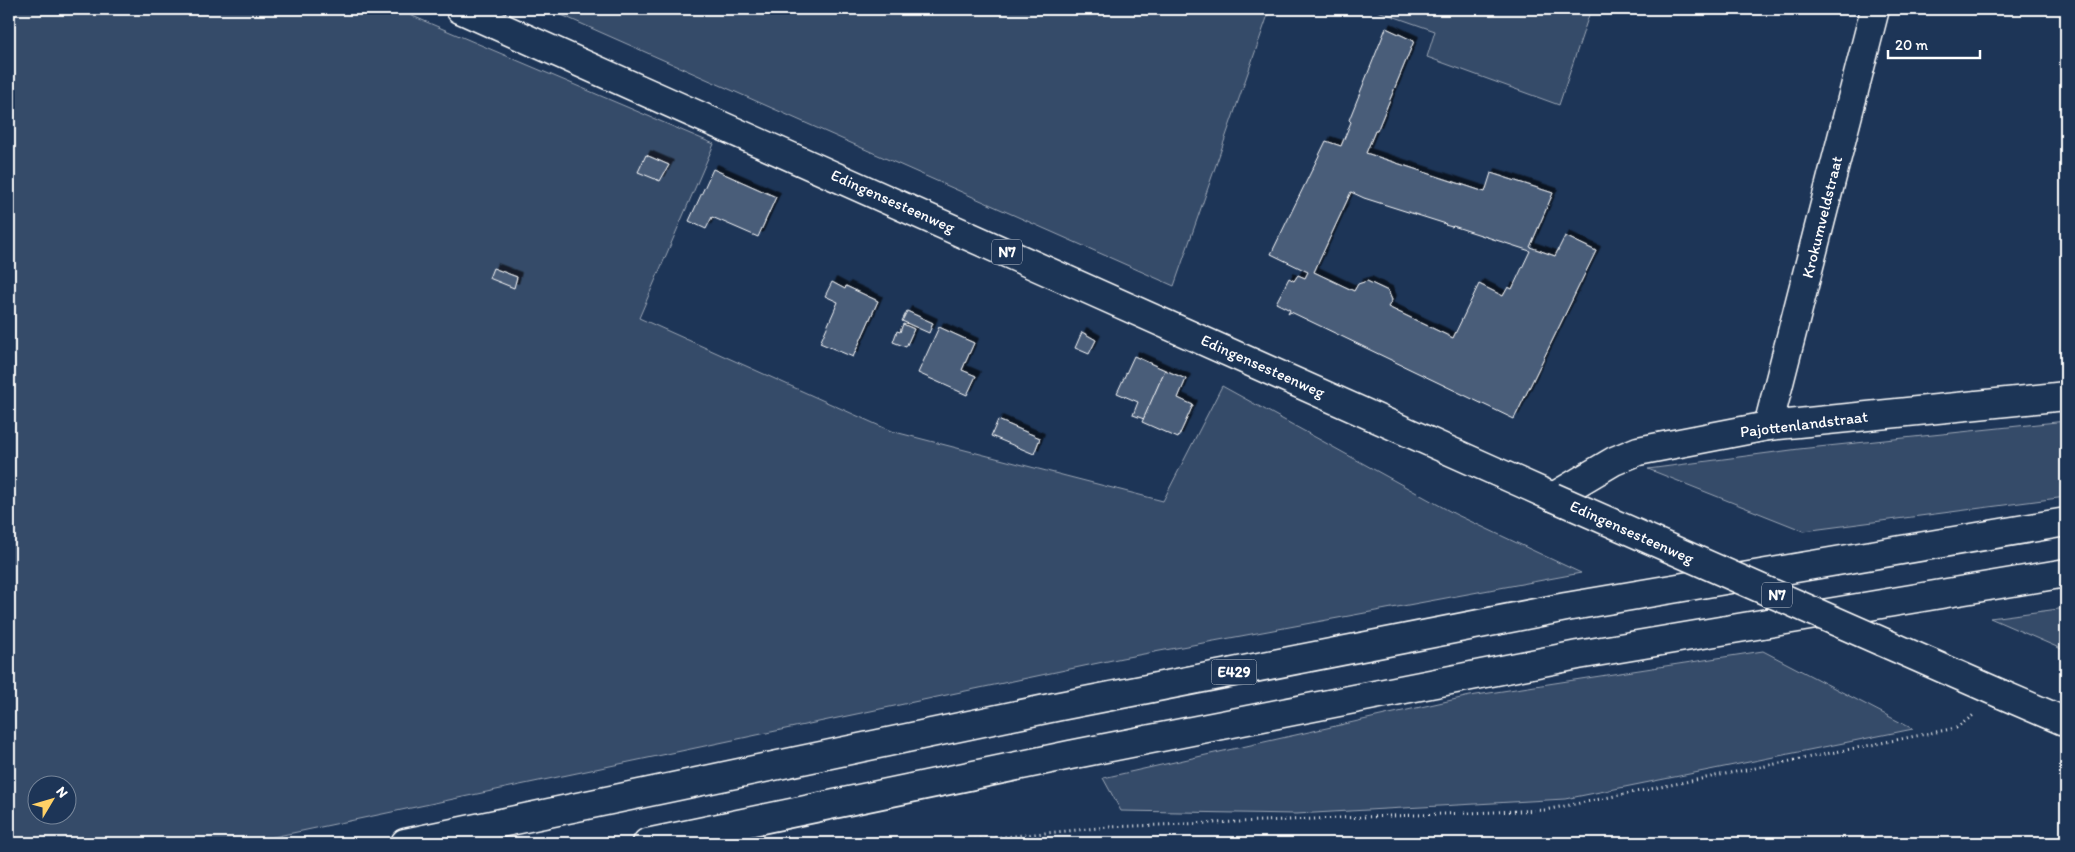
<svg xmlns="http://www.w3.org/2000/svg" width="2075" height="852" font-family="Itim,sans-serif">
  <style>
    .green { fill: #364b69; stroke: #9aa5b4; fill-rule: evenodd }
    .building { fill: #4a5d79; stroke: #fff; fill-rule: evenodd; filter: url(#shadow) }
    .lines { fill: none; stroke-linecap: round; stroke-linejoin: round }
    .minor-casing { stroke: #fff; stroke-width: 31 }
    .major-casing { stroke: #fff; stroke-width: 31 }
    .highway-casing { stroke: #fff; stroke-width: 31 }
    .path { stroke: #fff; stroke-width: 3; stroke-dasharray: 1 4; stroke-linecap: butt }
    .minor { stroke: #1d3557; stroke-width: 28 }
    .major { stroke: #1d3557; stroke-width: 28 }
    .highway { stroke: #1d3557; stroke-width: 28 }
    .major-bridge-casing { stroke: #fff; stroke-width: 31; stroke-linecap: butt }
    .major-bridge { stroke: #1d3557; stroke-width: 28 }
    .labels { text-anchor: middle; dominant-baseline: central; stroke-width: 4; stroke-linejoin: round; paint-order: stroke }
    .shield { fill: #1d3557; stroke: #bbc2cd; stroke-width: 1 }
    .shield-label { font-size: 15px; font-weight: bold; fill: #fff }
    .street-label { font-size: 16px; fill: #fff; stroke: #1d3557 }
  </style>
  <defs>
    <filter id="shadow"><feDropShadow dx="4.5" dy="-4.5" stdDeviation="0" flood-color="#0009"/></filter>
  </defs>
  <rect width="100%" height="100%" fill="#1d3557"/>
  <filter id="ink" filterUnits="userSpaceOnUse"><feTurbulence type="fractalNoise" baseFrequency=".02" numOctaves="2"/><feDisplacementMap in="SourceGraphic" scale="10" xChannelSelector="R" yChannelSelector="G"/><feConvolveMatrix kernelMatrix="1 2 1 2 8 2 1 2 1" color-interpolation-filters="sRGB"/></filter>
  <g filter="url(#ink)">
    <!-- green -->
    <g class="green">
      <path d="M9 9H396L714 144 639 318 891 431 1163 501 1222 386 1455 514 1581 573 1122 658 245 843H9ZM38 784H68V814H38Z"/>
      <path d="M548 9H1270L1174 286Z"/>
      <path d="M1372 9H1591L1559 105 1427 57 1435 31Z"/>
      <path d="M2066 421V497L1804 531 1648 469 1799 449Z"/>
      <path d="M2066 608V651L1990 618Z"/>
      <path d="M1763 651 1913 729 1565 799 1296 814 1121 811 1103 778 1470 696Z"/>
    </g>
    <!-- building -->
    <g class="building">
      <path d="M1386 28 1414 41 1377 131H1375L1366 153 1485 192 1491 173 1553 193 1530 247 1555 256 1565 236 1596 251 1514 419 1291 312 1288 314 1290 310 1276 303 1289 278 1294 281 1298 275 1305 278 1308 272 1271 254 1326 141 1341 146 1351 122 1349 120ZM1351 192 1364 198 1446 224 1445 225 1452 227 1453 226 1530 251 1512 289 1508 287 1503 296 1479 284 1453 338 1388 307 1392 300 1388 291 1367 281 1358 284 1354 291 1314 272Z"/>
      <path d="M646 155 669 165 660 181 638 172Z"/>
      <path d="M713 169 776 197 758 237 712 217 706 229 689 221Z"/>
      <path d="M493 268 517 277 514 288 489 278Z"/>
      <path d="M832 282 845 289 846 286 878 301 853 357 820 343 838 302 825 296Z"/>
      <path d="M907 311 933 323 929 333 902 321Z"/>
      <path d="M903 324 914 329 906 347 893 342 897 331 900 332Z"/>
      <path d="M939 327 974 343 962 370 976 376 967 395 918 373Z"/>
      <path d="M1082 332 1096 340 1089 354 1075 348Z"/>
      <path d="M1134 356 1165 370 1144 419 1133 415 1138 402 1117 393Z"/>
      <path d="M1165 370 1186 379 1178 398 1193 405 1178 438 1142 422Z"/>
      <path d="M998 420 1040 438 1034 454 991 436Z"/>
    </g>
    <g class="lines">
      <defs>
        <g id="minor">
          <path d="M1768 426 1875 9"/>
          <path d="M1553 497 1614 461 1638 451 1768 426 2066 396"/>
        </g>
        <g id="major">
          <path d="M460 9 1553 497"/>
          <path d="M2001 694 2066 722"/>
        </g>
        <g id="highway">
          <path d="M405 843 1060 706 1566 607 2066 522"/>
          <path d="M647 843 1070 755 1578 655 2066 573"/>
        </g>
      </defs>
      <!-- minor casing -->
      <use href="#minor" class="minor-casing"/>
      <!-- major casing -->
      <use href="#major" class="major-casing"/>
      <!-- highway casing -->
      <use href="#highway" class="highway-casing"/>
      <!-- path -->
      <path class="path" d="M940 843 1109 827 1545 810 1956 728 1975 714"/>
      <!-- minor -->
      <use href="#minor" class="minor"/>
      <!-- major -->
      <use href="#major" class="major"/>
      <!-- highway -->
      <use href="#highway" class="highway"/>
      <defs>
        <path id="major-bridge" d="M1553 497 2001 694"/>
      </defs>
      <!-- major-bridge casing -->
      <use href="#major-bridge" class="major-bridge-casing"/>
      <!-- major-bridge -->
      <use href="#major-bridge" class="major-bridge"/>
    </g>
  </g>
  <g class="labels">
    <!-- shield labels -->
    <g class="shield">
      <rect x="992" y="239.5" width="30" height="25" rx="4"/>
      <rect x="1762" y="582.5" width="30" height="25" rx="4"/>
      <rect x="1211.5" y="659.5" width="45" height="25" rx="4"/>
    </g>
    <g class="shield-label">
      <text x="1007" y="252">N7</text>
      <text x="1777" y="595">N7</text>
      <text x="1234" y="672">E429</text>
    </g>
    <!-- street labels -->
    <g class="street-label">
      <text transform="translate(893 201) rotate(24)">Edingensesteenweg</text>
      <text transform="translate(1822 217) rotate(-76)">Krokumveldstraat</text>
      <text transform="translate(1263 366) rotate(24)">Edingensesteenweg</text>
      <text transform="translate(1804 424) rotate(-7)">Pajottenlandstraat</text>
      <text transform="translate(1632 532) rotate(24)">Edingensesteenweg</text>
    </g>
  </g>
  <!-- margin -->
  <rect width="2075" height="852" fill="none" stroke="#1d3557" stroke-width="30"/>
  <rect x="15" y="15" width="2045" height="822" fill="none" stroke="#fff" stroke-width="2" filter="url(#ink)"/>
  <!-- north arrow -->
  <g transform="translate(52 800) rotate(52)"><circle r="24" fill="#1d3557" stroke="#77869a"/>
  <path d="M0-4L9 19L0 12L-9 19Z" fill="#ffd166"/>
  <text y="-8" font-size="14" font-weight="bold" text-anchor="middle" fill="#ffffff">N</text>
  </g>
  <!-- scale -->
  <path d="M1888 50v8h92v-8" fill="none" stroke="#ffffff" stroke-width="2.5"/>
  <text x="1895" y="50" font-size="15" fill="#ffffff" stroke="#1d3557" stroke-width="4" paint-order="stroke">20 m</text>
</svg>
